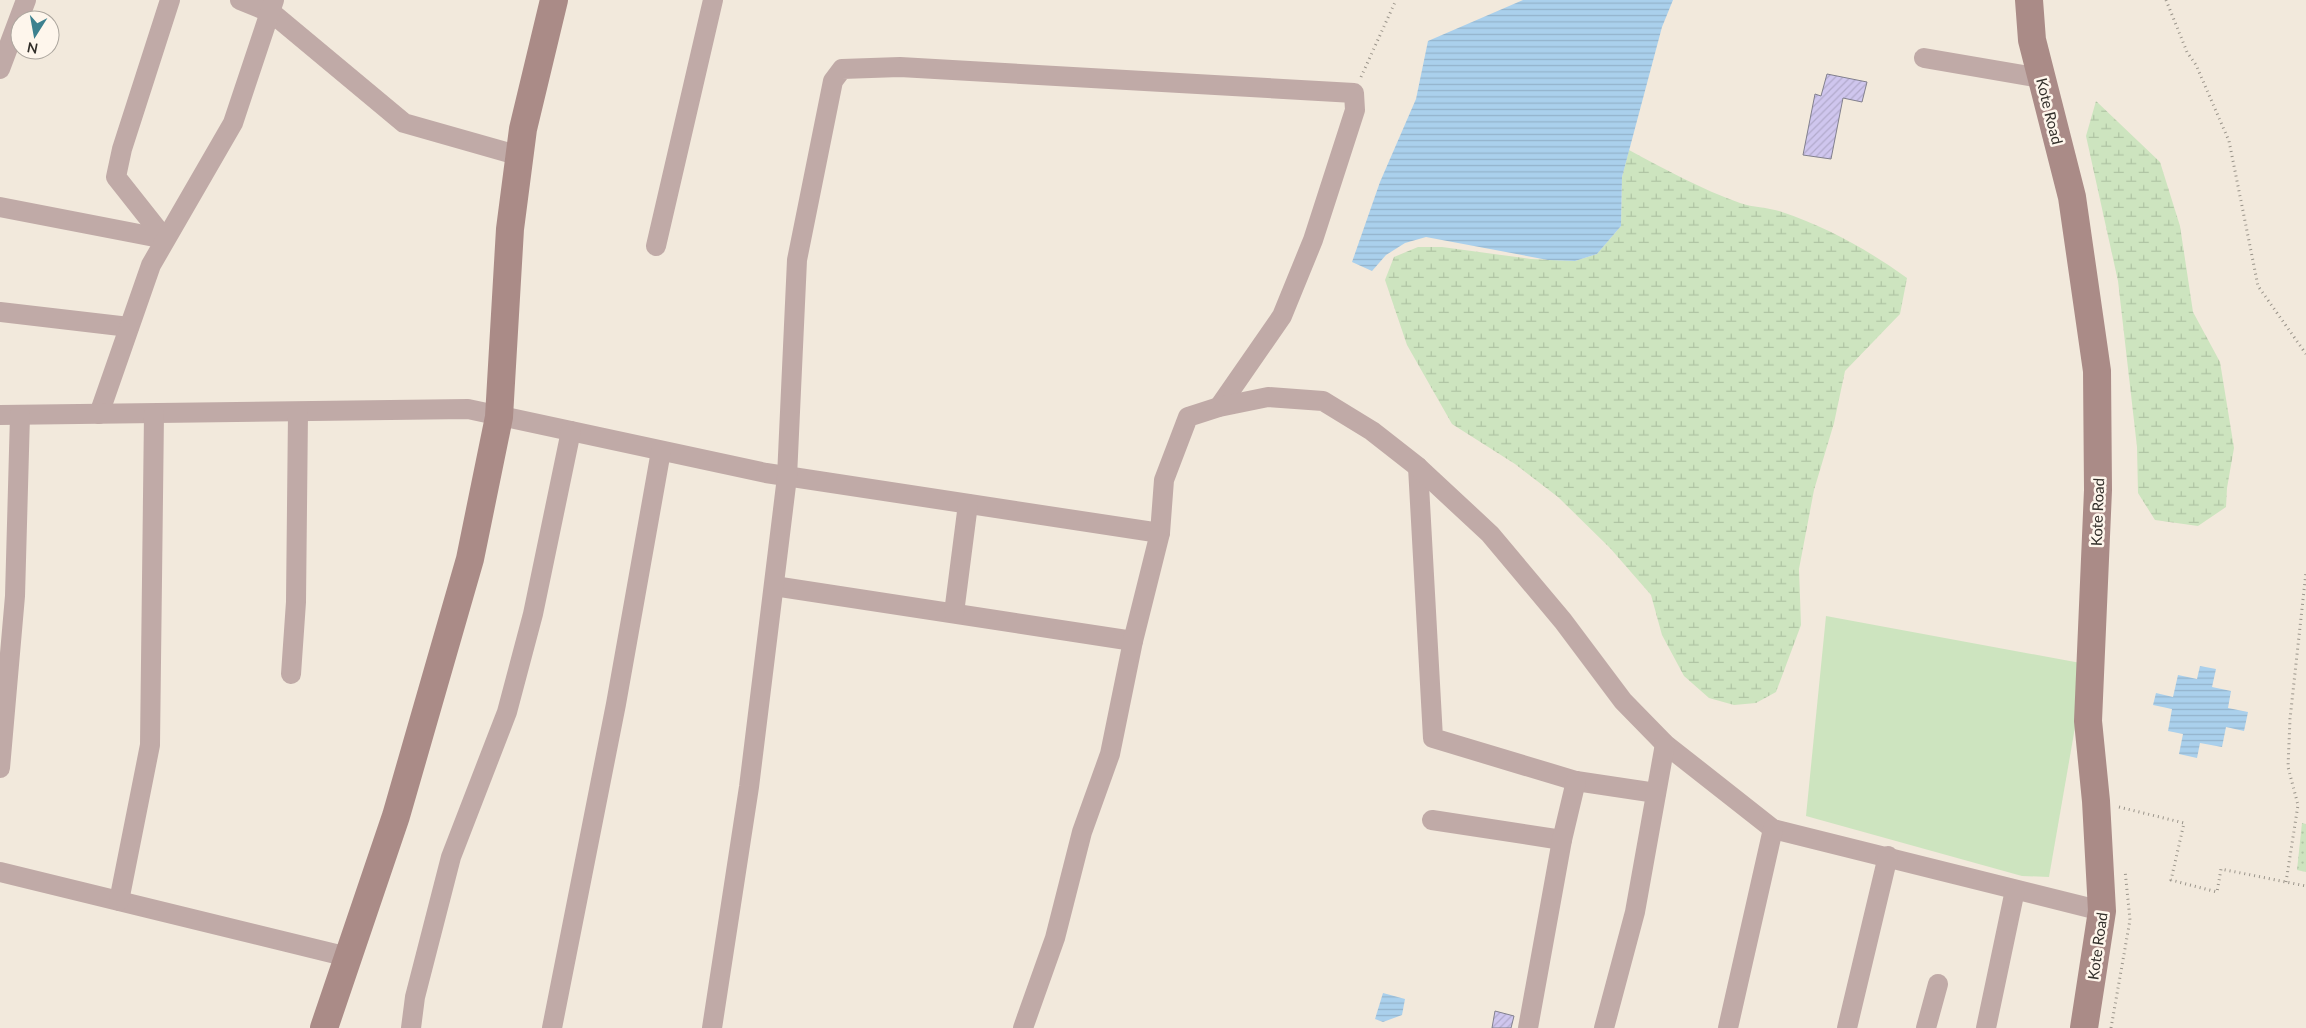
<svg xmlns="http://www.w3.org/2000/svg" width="2306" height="1028" font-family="Lato,sans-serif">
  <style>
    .wetland { fill: url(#wetland-marsh) }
    .park { fill: #cde4bf }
    .garden { fill: url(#garden-dots) }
    .water { fill: url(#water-rules) }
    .building { fill: url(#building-hatch); stroke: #82808d }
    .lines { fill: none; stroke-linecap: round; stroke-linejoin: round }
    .path { stroke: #9a948a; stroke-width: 3; stroke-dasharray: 1 4; stroke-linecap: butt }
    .street { stroke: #c0aaa7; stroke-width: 20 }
    .secondary { stroke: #aa8b87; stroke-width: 28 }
    .secondary-bridge { stroke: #aa8b87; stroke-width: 28 }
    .labels { text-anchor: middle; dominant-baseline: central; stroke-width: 5; stroke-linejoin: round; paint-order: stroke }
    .street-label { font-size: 15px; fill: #322f2a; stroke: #fef6ec }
  </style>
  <defs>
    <pattern id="wetland-marsh" width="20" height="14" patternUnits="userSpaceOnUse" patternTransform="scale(1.25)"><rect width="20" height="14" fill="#cde4bf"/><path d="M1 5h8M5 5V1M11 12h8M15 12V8" fill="none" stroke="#b0c4a4"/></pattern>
    <pattern id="garden-dots" width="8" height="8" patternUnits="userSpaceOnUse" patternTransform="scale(1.25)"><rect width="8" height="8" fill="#cde4bf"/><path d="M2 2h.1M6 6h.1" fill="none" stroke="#b0c4a4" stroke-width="1.8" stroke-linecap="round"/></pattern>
    <pattern id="water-rules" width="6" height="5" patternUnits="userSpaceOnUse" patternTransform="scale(1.25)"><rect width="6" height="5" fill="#aad0ec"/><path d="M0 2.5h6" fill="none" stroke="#93b3cb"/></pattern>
    <pattern id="building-hatch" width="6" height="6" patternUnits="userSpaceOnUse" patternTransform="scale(1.25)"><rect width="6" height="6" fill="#cfc6ee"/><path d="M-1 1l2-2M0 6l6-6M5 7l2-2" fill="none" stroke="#b2aacc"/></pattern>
  </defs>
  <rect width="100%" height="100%" fill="#f2e9dc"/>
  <!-- wetland -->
  <g class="wetland">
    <path d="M2096 101 2160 162 2180 226 2193 312 2220 362 2234 448 2227 488 2226 507 2198 526 2155 520 2138 493 2137 447 2118 281 2086 136Z"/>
    <path d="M1629 150C1666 170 1701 189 1740 203 1754 208 1768 207 1782 212 1827 227 1868 250 1907 278L1900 314 1845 371 1834 423 1814 490 1799 569 1801 625 1776 692 1756 703 1734 705 1709 698 1684 676 1662 635 1651 595 1610 548 1558 497 1515 464 1452 424 1407 345 1385 280 1394 257 1418 247H1442L1531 259 1575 261 1597 254 1621 226 1622 177Z"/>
  </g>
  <!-- park -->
  <path class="park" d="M1826 616 2086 664 2049 877 2022 876 1806 816Z"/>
  <!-- garden -->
  <path class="garden" d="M2302 823 2306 824V872L2297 870Z"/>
  <!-- water -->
  <g class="water">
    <path d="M1523 0H1673L1662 27 1622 177 1621 226 1597 254 1575 261 1548 260 1426 237 1405 243 1386 255 1372 271 1352 262 1380 182 1416 99 1428 41Z"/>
    <path d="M2200 666 2216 669 2212 687 2231 691 2228 708 2248 712 2244 731 2226 727 2222 747 2200 743 2197 758 2179 754 2183 734 2168 731 2172 709 2153 705 2156 693 2173 697 2178 675 2197 679Z"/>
    <path d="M1383 993 1405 999 1402 1015 1383 1022 1375 1019Z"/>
  </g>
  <!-- building -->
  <g class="building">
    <path d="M1827 74 1867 82 1862 102 1843 98 1831 159 1803 155 1815 94 1821 96Z"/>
    <path d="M1495 1011 1514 1016 1511 1028H1492Z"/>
  </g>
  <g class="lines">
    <!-- path -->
    <g class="path">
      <path d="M2166 0 2187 52 2196 65 2229 141 2258 286 2306 354"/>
      <path d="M1361 77 1396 0"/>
      <path d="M2119 807 2184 823 2171 880 2217 892 2221 869 2306 886"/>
      <path d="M2286 882 2298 805 2288 767 2290 719 2306 572"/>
      <path d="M2111 1028 2130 920 2125 870"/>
    </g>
    <!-- street -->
    <g class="street">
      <path d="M240 0 272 13 404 123 520 156"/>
      <path d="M1924 58 2041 78"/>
      <path d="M0 69 26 0"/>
      <path d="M0 207 165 239"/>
      <path d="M165 239 116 177 122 149 170 0"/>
      <path d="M656 246 713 0"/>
      <path d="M0 312 129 327"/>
      <path d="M99 414 151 265 233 123 274 0"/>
      <path d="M0 415 468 409 766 473 1160 533"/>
      <path d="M1418 467 1433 738 1576 781 1656 793"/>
      <path d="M774 586 1133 641"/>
      <path d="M954 613 968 504"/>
      <path d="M291 674 296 602 298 412"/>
      <path d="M0 768 15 596 20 415"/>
      <path d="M1432 820 1562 840"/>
      <path d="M0 872 348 957"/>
      <path d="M119 901 150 745 154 414"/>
      <path d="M411 1028 415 997 451 857 507 712 533 614 571 431"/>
      <path d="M552 1028 616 704 661 451"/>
      <path d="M712 1028 749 787 787 477 797 260 833 81 842 69 900 67 1354 93 1355 110 1313 240 1282 316 1219 407"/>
      <path d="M1023 1028 1055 938 1082 832 1110 754 1133 641 1160 533 1164 480 1188 417 1219 407 1268 397 1323 401 1372 431 1418 467 1490 534 1563 621 1623 701 1665 744 1773 829 2102 911"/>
      <path d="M1528 1028 1562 840 1576 781"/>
      <path d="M1604 1028 1635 912 1665 744"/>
      <path d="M1728 1028 1773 829"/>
      <path d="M1847 1028 1888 856"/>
      <path d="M1926 1028 1938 984"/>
      <path d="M1986 1028 2015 890"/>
    </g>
    <!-- secondary -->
    <path class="secondary" d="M324 1028 396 816 470 559 499 417 510 229 523 129 554 0"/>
    <!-- secondary-bridge -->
    <path class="secondary-bridge" d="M2029 0 2032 40 2072 197 2097 371 2098 490 2088 721 2096 801 2102 911 2084 1028"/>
  </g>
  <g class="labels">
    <!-- street labels -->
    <g class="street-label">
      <text transform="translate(2050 111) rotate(76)">Kote Road</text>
      <text transform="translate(2097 512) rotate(-88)">Kote Road</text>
      <text transform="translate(2097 946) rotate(-82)">Kote Road</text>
    </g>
  </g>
  <!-- north arrow -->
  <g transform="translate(35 35) rotate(191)"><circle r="24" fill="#fef6ec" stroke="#aca69e"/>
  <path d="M0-4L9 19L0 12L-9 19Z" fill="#3c818f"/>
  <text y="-8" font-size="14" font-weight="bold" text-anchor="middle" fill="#322f2a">N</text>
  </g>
</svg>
